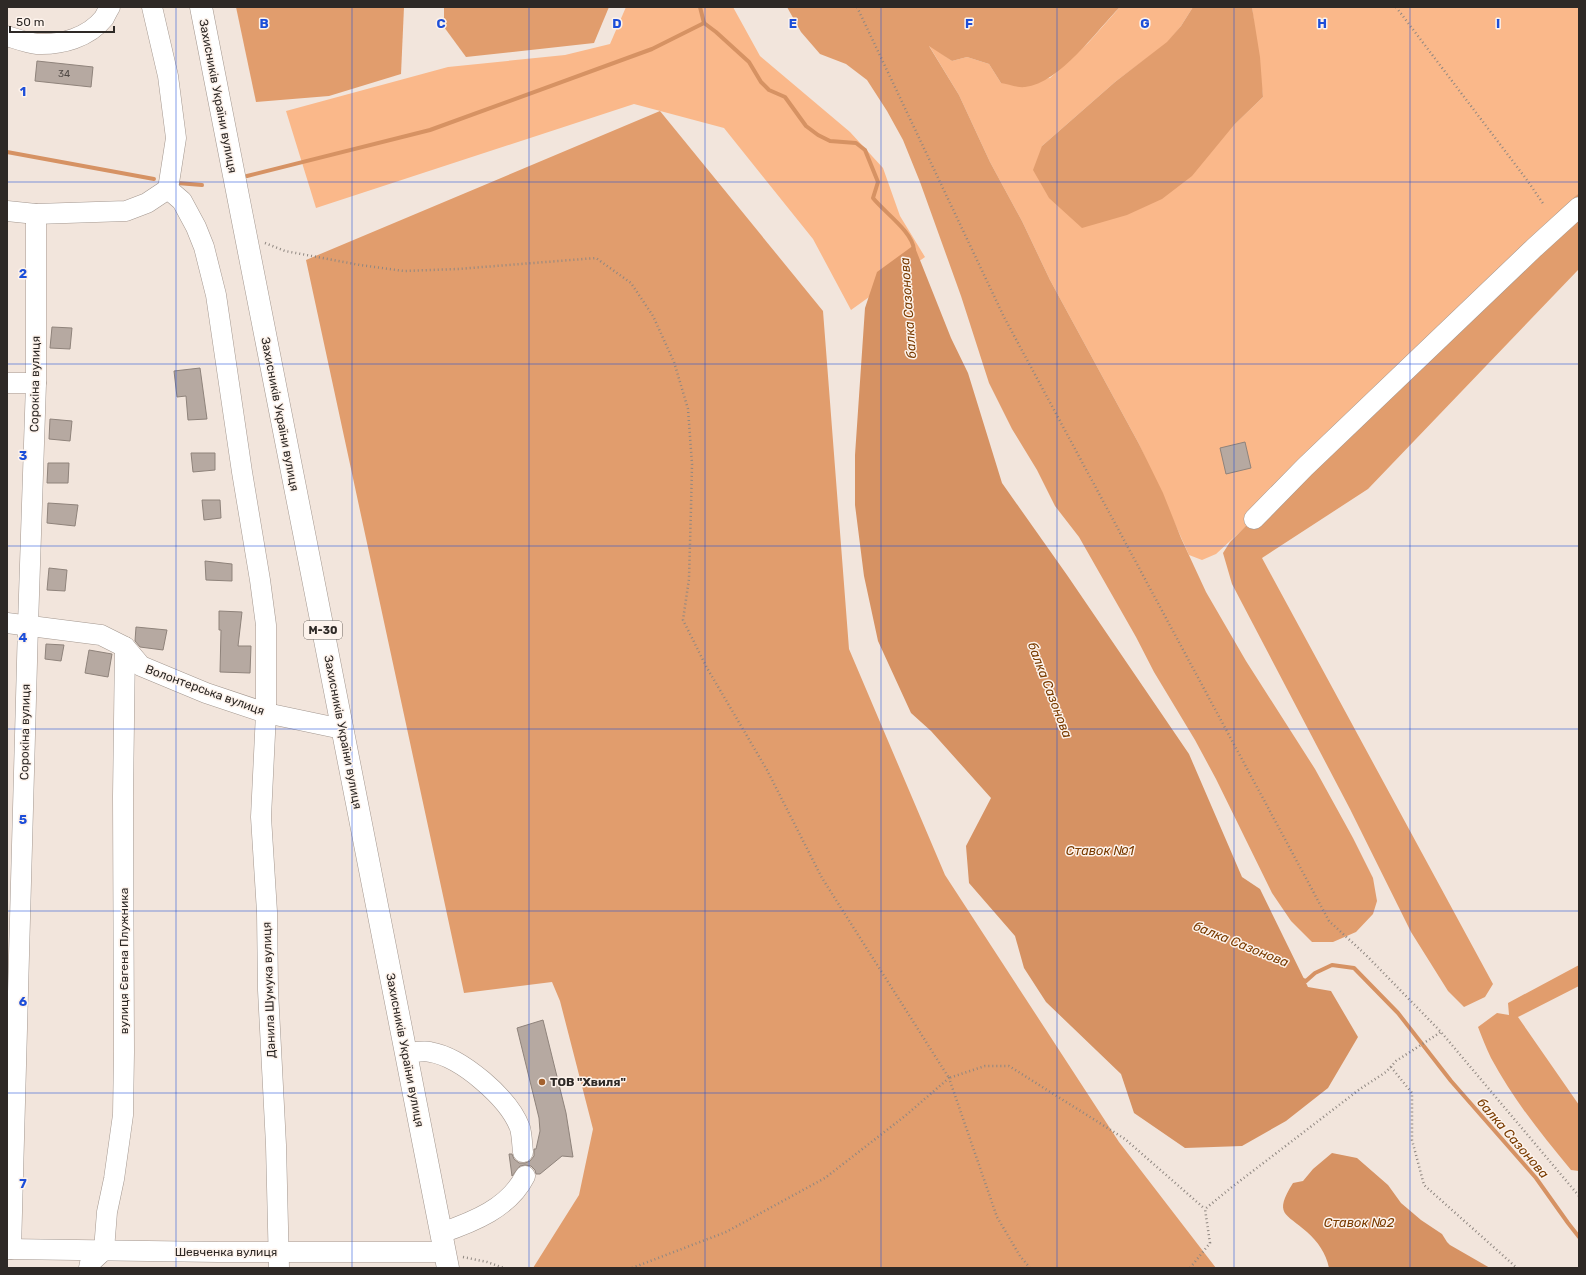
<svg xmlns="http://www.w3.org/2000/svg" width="1586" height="1275" font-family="Rubik,sans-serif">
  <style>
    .green { fill: #fab88a }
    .forest { fill: #e19d6d }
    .water { fill: #d69263 }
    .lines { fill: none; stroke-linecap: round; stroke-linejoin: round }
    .stream { stroke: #d69263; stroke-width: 4 }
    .building { fill: #b6a9a1; stroke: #8f837b }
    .minor-casing { stroke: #a3978f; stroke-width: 21 }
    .highway-casing { stroke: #a3978f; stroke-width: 23 }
    .path { stroke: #8f8781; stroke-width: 2.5; stroke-dasharray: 1 3; stroke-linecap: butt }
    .minor { stroke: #fff; stroke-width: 20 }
    .highway { stroke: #fff; stroke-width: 22 }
    .grid { fill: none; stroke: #1d4ed8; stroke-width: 1; stroke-opacity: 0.55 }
    .poi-dot { fill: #a3612e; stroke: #fdf3ec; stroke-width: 1.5 }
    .labels { text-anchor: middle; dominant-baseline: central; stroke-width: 3; stroke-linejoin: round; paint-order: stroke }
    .number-label { font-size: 10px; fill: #504945 }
    .shield { fill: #fdf3ec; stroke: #6c6661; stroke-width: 1 }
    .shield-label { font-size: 11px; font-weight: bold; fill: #2e2926 }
    .street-label { font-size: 12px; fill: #2e2926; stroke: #fdf3ec }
    .poi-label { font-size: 12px; font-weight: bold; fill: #2e2926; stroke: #fdf3ec; text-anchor: start }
    .water-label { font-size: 13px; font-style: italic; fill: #793b00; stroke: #fdf3ec }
    .grid-label { font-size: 13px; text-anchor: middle; font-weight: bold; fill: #1d4ed8; stroke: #fdf3ec; stroke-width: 3; stroke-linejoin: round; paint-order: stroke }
  </style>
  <rect width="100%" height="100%" fill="#f2e5dc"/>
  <!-- green -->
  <g class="green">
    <path d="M626 7H733L760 56 850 132 883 168 900 216 925 257 851 310 813 239 724 128 634 104 316 208 286 111 448 67 565 55 610 44Z"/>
    <path d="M1120 7H1193L1181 26 1167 43 1115 82 1042 146 1234 125 1263 97 1252 7H1579V193L1512 258 1254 519 1216 554 1202 560 1189 555 1139 444 1050 280 1022 221 990 162 959 95 928 44 952 61 967 57 989 64 1001 83 1050 78 1088 43Z"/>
  </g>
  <!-- forest -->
  <g class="forest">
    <path d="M236 7H404L401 74 329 96 256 102Z"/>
    <path d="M444 7H609L594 43 466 57 444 27Z"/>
    <path d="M787 7H1120C1096 31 1060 83 1025 87 1018 88 1008 84 1001 83L989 64 967 57 952 61 929 46 959 95 990 162 1022 221 1050 280 1139 444 1163 493 1181 538 1206 592 1246 661 1315 769 1353 838 1373 878 1377 901 1373 914 1356 932 1333 942H1312L1291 921 1272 893 1216 779 1195 740 1154 672 1136 637 1079 537 1055 506 1037 470 1012 429 989 383 961 296 920 182 903 140 887 111 867 80 846 64 820 54 801 32Z"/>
    <path d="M1193 7H1252L1260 57 1263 97 1234 125 1192 176 1162 199 1127 215 1082 228 1049 198 1033 170 1042 146 1115 82 1167 42 1181 26Z"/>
    <path d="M660 111 823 311 849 649 945 875 1119 1142 1216 1268H533L579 1195 593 1129 560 1001 552 982 464 993 306 260Z"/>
    <path d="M1579 193 1578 270 1368 489 1262 558 1493 984 1485 997 1464 1007 1448 991 1411 932 1350 809 1232 584 1223 553 1230 542 1560 210Z"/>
    <path d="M1579 965V986L1518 1017 1579 1105V1171L1571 1170C1541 1134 1513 1099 1491 1058 1486 1048 1482 1037 1478 1027L1497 1013 1509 1015 1508 1003Z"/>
  </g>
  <!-- water -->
  <g class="water">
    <path d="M914 245 951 338 968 373 1002 483 1067 575 1189 754 1242 877 1260 889 1308 987 1331 991 1358 1037 1328 1088 1286 1121 1242 1146 1185 1148 1134 1113 1121 1074 1046 1002 1024 968 1015 936 969 883 966 846 991 798 931 731 911 713 878 641 864 576 855 505V455L865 308 877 272Z"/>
    <path d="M1332 1153 1357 1158 1388 1185 1401 1203 1421 1220 1442 1234 1447 1242 1450 1245 1490 1268H1329C1326 1253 1318 1242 1307 1232 1286 1213 1273 1215 1293 1183L1303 1181 1313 1169Z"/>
  </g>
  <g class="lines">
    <!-- stream -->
    <g class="stream">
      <path d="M700 7 704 23 716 32 749 62 761 82 769 90 785 97 806 126 818 135 830 141 856 143 865 150 878 182 873 198C884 212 913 232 914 250"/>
      <path d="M7 152 154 179"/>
      <path d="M247 176 430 130 652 49 704 23"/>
      <path d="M177 183 202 185"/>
      <path d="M1301 979 1306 981 1315 973 1332 965 1354 968 1398 1013 1451 1081 1536 1178 1568 1223 1579 1237"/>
    </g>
  </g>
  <!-- building -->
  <g class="building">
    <path d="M37 61 93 67 91 87 35 81Z"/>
    <path d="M52 327 72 328 70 349 50 348Z"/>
    <path d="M200 368 207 419 188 420 186 396 177 397 174 371Z"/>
    <path d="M50 419 72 421 70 441 49 439Z"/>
    <path d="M1245 442 1251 468 1226 474 1220 448Z"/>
    <path d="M191 453H215V470L193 472Z"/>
    <path d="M48 463H69L68 483H47Z"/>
    <path d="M202 500H220L221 518 204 520Z"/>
    <path d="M48 503 78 505 75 526 47 523Z"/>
    <path d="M205 561 232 564V581L206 580Z"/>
    <path d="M49 568 67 570 65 591 47 590Z"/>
    <path d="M219 611 242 612 238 646H251L250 673 220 672 221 630H219Z"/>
    <path d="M136 627 167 630 163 650 140 647 135 641Z"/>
    <path d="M46 644 64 645 61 661 45 659Z"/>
    <path d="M89 650 112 654 108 677 85 673Z"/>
    <path d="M543 1020 566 1113 573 1157 562 1156 540 1174H536L535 1170 531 1166 525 1165 520 1166 512 1176 509 1154H512L514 1159 519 1163H525L530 1161 534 1156V1149H536L540 1131 539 1118 517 1028Z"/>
  </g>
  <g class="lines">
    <defs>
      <g id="minor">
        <path d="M152 7 168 76 176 138 168 189"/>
        <path d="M7 36C17 39 27 43 37 44 61 45 88 38 104 18 106 14 108 10 110 7"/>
        <path d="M168 189 182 201 196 227 204 247 216 295 242 472 260 580 266 625V713L261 817 267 912 268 990 276 1145 279 1268"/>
        <path d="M7 211 36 214 126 211 147 203 168 189"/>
        <path d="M7 383H36"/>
        <path d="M1254 519 1305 467 1534 248 1579 207"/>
        <path d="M7 623 101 635 125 647 141 666 206 693 266 713 342 729"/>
        <path d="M406 1053C413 1053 423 1050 430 1052 461 1057 509 1098 520 1128 522 1135 522 1144 523 1152"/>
        <path d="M441 1233C473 1222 509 1208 525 1176"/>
        <path d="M7 1249 218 1252H445"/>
        <path d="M11 1249 28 625 36 383V214"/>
        <path d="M89 1268 90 1263 104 1250 107 1212 114 1179 123 1115 124 1052 123 796 125 647"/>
      </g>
      <path id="highway" d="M201 7 448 1268"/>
    </defs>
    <!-- minor casing -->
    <use href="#minor" class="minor-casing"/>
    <!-- highway casing -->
    <use href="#highway" class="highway-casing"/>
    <!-- path -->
    <g class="path">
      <path d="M857 7 1004 317 1329 921 1366 955 1441 1032 1579 1196"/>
      <path d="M1396 7 1527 180 1544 205"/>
      <path d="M265 243 285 251 360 265 404 271 458 269 596 258 631 283 653 316 674 362 688 409 692 464 691 508 689 579 683 620 707 668 767 770 822 878 949 1078 985 1066H1009L1125 1139 1205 1209"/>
      <path d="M1391 1067 1412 1093V1140L1424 1185 1517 1268"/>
      <path d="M463 1257 487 1262 504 1268"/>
      <path d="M632 1268 726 1232 825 1178 905 1116 949 1078 997 1217 1020 1256 1030 1268"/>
      <path d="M1190 1268 1210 1243 1205 1209 1232 1187 1360 1089 1386 1072 1396 1061 1441 1032"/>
    </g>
    <!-- minor -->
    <use href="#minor" class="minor"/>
    <!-- highway -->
    <use href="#highway" class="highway"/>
  </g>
  <!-- grid -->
  <path class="grid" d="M176 7V1268M352 7V1268M529 7V1268M705 7V1268M881 7V1268M1057 7V1268M1234 7V1268M1410 7V1268M7 182H1579M7 364H1579M7 546H1579M7 729H1579M7 911H1579M7 1093H1579"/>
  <!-- markers -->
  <circle class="poi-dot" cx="542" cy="1082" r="4"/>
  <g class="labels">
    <!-- number labels -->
    <g class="number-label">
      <text x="64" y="74">34</text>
    </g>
    <!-- shield labels -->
    <rect class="shield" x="304" y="621" width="38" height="18" rx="3"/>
    <g class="shield-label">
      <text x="323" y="630">М-30</text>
    </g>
    <!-- street labels -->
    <g class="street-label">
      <text transform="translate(218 96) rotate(79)">Захисників України вулиця</text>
      <text transform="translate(35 384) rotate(-89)">Сорокіна вулиця</text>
      <text transform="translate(280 414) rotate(79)">Захисників України вулиця</text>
      <text transform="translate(205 690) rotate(20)">Волонтерська вулиця</text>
      <text transform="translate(25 732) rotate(-89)">Сорокіна вулиця</text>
      <text transform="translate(343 732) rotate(79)">Захисників України вулиця</text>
      <text transform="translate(124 961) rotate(-90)">вулиця Євгена Плужника</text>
      <text transform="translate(269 990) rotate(-92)">Данила Шумука вулиця</text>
      <text transform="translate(405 1050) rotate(79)">Захисників України вулиця</text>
      <text x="226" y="1252">Шевченка вулиця</text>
    </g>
    <!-- poi labels -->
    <g class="poi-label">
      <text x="550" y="1082">ТОВ "Хвиля"</text>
    </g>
    <!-- water labels -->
    <g class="water-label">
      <text transform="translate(908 308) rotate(-94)">балка Сазонова</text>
      <text transform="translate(1050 690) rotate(69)">балка Сазонова</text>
      <text x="1100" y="850">Ставок №1</text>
      <text transform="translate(1241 944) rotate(22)">балка Сазонова</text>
      <text transform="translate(1513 1138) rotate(49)">балка Сазонова</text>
      <text x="1359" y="1222">Ставок №2</text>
    </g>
  </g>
  <g class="grid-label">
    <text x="264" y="28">B</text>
    <text x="441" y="28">C</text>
    <text x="617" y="28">D</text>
    <text x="793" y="28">E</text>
    <text x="969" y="28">F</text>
    <text x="1145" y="28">G</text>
    <text x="1322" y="28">H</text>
    <text x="1498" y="28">I</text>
    <text x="23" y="96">1</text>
    <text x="23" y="278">2</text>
    <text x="23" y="460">3</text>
    <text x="23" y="642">4</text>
    <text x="23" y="824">5</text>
    <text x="23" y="1006">6</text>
    <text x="23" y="1188">7</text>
  </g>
  <!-- border -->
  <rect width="1586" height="1275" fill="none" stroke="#2e2926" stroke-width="16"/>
  <!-- scale -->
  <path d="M10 26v6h104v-6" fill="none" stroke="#2e2926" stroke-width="2"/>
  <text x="16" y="26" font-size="12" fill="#2e2926" stroke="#fdf3ec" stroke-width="3" paint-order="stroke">50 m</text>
</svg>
